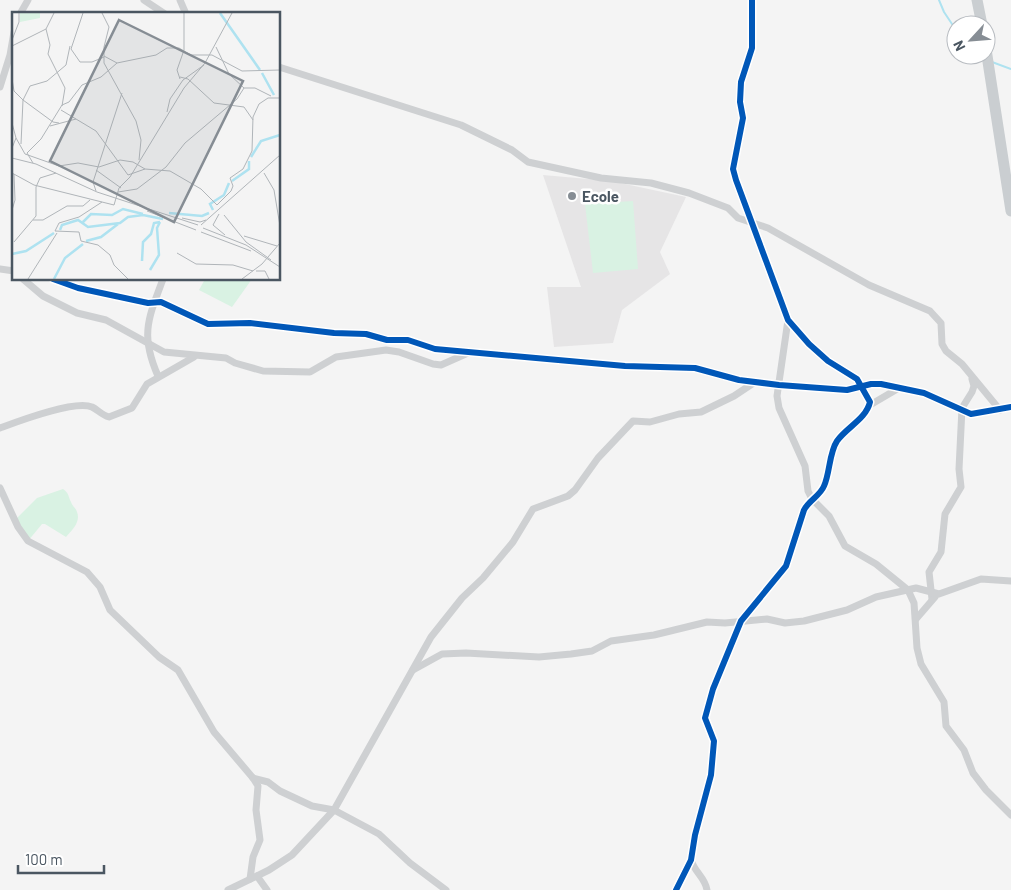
<svg xmlns="http://www.w3.org/2000/svg" width="1011" height="890" font-family="Barlow,sans-serif">
  <style>
    .education { fill: #e6e5e6 }
    .green { fill: #d9f2e3 }
    .lines { fill: none; stroke-linecap: round; stroke-linejoin: round }
    .stream { stroke: #aee2f0; stroke-width: 2 }
    .minor { stroke: #ced0d2; stroke-width: 7 }
    .primary { stroke: #caced1; stroke-width: 11 }
    .cycleway-casing { stroke: #fff; stroke-width: 9 }
    .cycleway { stroke: #0057b8; stroke-width: 6 }
    .poi-dot { fill: #868d94; stroke: #fff; stroke-width: 2 }
    .labels { text-anchor: middle; dominant-baseline: central; stroke-width: 5; stroke-linejoin: round; paint-order: stroke }
    .poi-label { font-size: 15px; font-weight: bold; fill: #4a5661; stroke: #fff; text-anchor: start }
    .inset-river { fill: none; stroke: #aee2f0; stroke-width: 2.5 }
    .inset-road { fill: none; stroke: #b0b5b9; stroke-width: 1 }
    .view { fill: #868d94; fill-opacity: 0.15; stroke: #868d94; stroke-width: 2.5 }
    .inset-edge { fill: none; stroke: #4a5661; stroke-width: 2.5 }
  </style>
  <rect width="100%" height="100%" fill="#f4f4f4"/>
  <!-- education -->
  <path class="education" d="M543 175 611 181 686 197 660 252 670 274 622 310 613 343 554 347 547 287H581Z"/>
  <!-- green -->
  <g class="green">
    <path d="M633 201 638 269 593 273 585 204Z"/>
    <path d="M202 279H252L232 307 199 290 204 281Z"/>
    <path d="M63 489C69 493 68 496 71 502 72 506 76 508 77 512 81 522 72 530 66 537L45 524H42L28 541 15 520 37 498Z"/>
  </g>
  <g class="lines">
    <!-- stream -->
    <g class="stream">
      <path d="M939 0 944 12 956 30"/>
      <path d="M977 55 983 58"/>
      <path d="M992 62 1011 69"/>
    </g>
    <!-- minor -->
    <g class="minor">
      <path d="M144 0 165 14"/>
      <path d="M180 0 186 14"/>
      <path d="M20 14 28 0"/>
      <path d="M279 67 461 125 512 150 528 162 601 178 651 183 689 193 728 208 738 218 768 228 869 285 930 311 941 323 942 344 946 351 962 364 1000 410"/>
      <path d="M0 87 10 55 14 32"/>
      <path d="M0 269 14 271"/>
      <path d="M23 279 43 296 77 313 106 320 164 352 226 358 235 363 263 371 310 372 336 357 386 350 399 352 433 364 441 365 468 353"/>
      <path d="M53 279 78 288 148 303 161 302 208 324 250 323 334 333 366 334 387 340H408L435 349 625 366 695 368 739 380 779 385 847 390 871 384H881L924 393 971 414 1011 407"/>
      <path d="M788 320 777 396 779 408 805 466 808 491 812 499 829 516 845 546 876 564 908 590 914 603 917 648 921 664 944 702 946 726 964 750 973 773 986 790 1011 815"/>
      <path d="M158 376C140 335 148 319 163 279"/>
      <path d="M870 405 899 388"/>
      <path d="M0 428C19 421 74 400 92 407 98 410 102 415 109 417L132 408 147 384 194 357"/>
      <path d="M0 488 18 527 28 541 87 572 100 587 110 610 159 657 178 670 214 732 253 778 258 786 256 810 260 840 253 857 250 879"/>
      <path d="M932 599 929 572 941 552 945 514 961 487 959 469 962 408 972 392 974 386 972 379"/>
      <path d="M916 619 935 597"/>
      <path d="M413 670 442 654 466 653 539 657 571 654 592 651 611 641 654 635 707 622 725 623 767 619 785 623 804 621 847 610 876 597 916 588 939 594 981 579 1011 581"/>
      <path d="M253 778 268 782 280 791 312 806 334 810 379 834 410 863 446 890"/>
      <path d="M691 860C695 873 705 877 707 890"/>
      <path d="M257 876 267 890"/>
      <path d="M228 890 269 870 292 855 334 810 431 637 462 598 483 578 513 542 533 509 568 496 575 490 598 458 633 421 650 422 679 414 701 412 734 396 755 382"/>
      <path d="M676 890 691 860 695 835 711 775 714 741 705 718 713 689 741 621 786 566 804 510C809 500 820 496 824 486 830 473 829 453 837 441 847 427 866 419 870 402L857 379 828 361 809 344 788 320 736 180 733 169 743 118 740 102 741 82 752 48V0"/>
    </g>
    <!-- primary -->
    <g class="primary">
      <path d="M977 0 982 25"/>
      <path d="M986 49 1011 211"/>
    </g>
    <defs>
      <g id="cycleway">
        <path d="M53 279 78 288 148 303 161 302 208 324 250 323 334 333 366 334 387 340H408L435 349 625 366 695 368 739 380 779 385 847 390 871 384H881L924 393 971 414 1011 407"/>
        <path d="M676 890 691 860 695 835 711 775 714 741 705 718 713 689 741 621 786 566 804 510C809 500 820 496 824 486 830 473 829 453 837 441 847 427 866 419 870 402L857 379 828 361 809 344 788 320 736 180 733 169 743 118 740 102 741 82 752 48V0"/>
      </g>
    </defs>
    <!-- cycleway casing -->
    <use href="#cycleway" class="cycleway-casing"/>
    <!-- cycleway -->
    <use href="#cycleway" class="cycleway"/>
  </g>
  <!-- markers -->
  <circle class="poi-dot" cx="572" cy="196" r="5"/>
  <g class="labels">
    <!-- poi labels -->
    <g class="poi-label">
      <text x="582" y="196">Ecole</text>
    </g>
  </g>
  <!-- overview -->
  <g transform="translate(12 12)">
    <rect width="268" height="268" fill="#f4f4f4"/>
    <path d="M8 1H28V6L8 10Z" fill="#d9f2e3"/>
    <path class="inset-river" d="M208 1 248 58M250 61 262 83M239 145 249 129 268 123M220 169 237 157V149M201 198 198 192 212 183 217 171M157 201 190 204 197 201M71 210 79 202 100 203 111 197 131 202M48 218 50 213 66 208 76 215 108 211 116 205 131 203 151 207M74 229 89 225 106 212M0 242 14 239 42 221M130 249 131 230 139 222 142 211 148 210M138 258 147 243 145 216 148 210M42 267 53 246 71 232"/>
    <path class="inset-road" d="M42 1 34 17 38 33 36 42 53 76 50 94M71 1 59 37 68 50H80L92 45M90 1 97 15 92 35V51L124 109 129 128 127 148M0 28 7 10V1M0 34 34 17M204 35 217 62 232 76H243L259 84M92 44 105 51 144 43 155 36H167L179 43H200L230 59 268 58M168 65 176 67 202 91 232 95 241 108M0 67 2 79 11 88 9 132M168 67 165 58 172 38V1M49 98 84 119 116 163 133 157 158 159 189 177 205 193 219 179 221 174 218 166 231 157 240 139 241 105 247 92 256 86H268M155 100 158 87 171 68 192 53M0 111 4 126 0 136M47 111 41 110 11 88 18 74 35 69 54 53 58 34M38 114 64 107M4 126 13 142 47 154 66 151 87 155 108 148 121 150 133 157M0 146 24 152 85 180 186 213M21 151 15 141 29 127 50 93 57 90 70 73 89 65 105 51M84 158 109 176M0 161 22 173 102 193 107 176 118 165 172 76 193 51 220 1M252 161 262 178 268 214M84 179 81 170 110 81M106 180 125 177 154 155 173 131 225 87 232 76M90 190 67 205 47 211 43 219 67 220 69 229 86 233 98 243 102 253 116 267M0 198 3 188 2 162M135 199 184 218M207 202 201 213 213 223M212 203 234 230 259 248M170 206 188 210 194 208M21 208H31L55 194H71L78 188M189 213 268 143M191 216 234 233 268 255M189 220 239 239M232 224 265 234M2 230 24 204V175L28 166 44 161M165 241 184 252 221 253 241 259M244 259H253L257 267M16 267 45 221M230 267 250 252 268 231"/>
    <path class="view" d="M107 8 231 69 162 210 38 149Z"/>
    <rect width="268" height="268" class="inset-edge"/>
  </g>
  <!-- north arrow -->
  <g transform="translate(971 40) rotate(244)"><circle r="24" fill="#ffffff" stroke="#b7bbc0"/>
  <path d="M0-4L9 19L0 12L-9 19Z" fill="#868d94"/>
  <text y="-8" font-size="14" font-weight="bold" text-anchor="middle" fill="#4a5661">N</text>
  </g>
  <!-- scale -->
  <path d="M18 865v8h86v-8" fill="none" stroke="#4a5661" stroke-width="2.5"/>
  <text x="25" y="865" font-size="15" fill="#4a5661" stroke="#ffffff" stroke-width="4" paint-order="stroke">100 m</text>
</svg>
